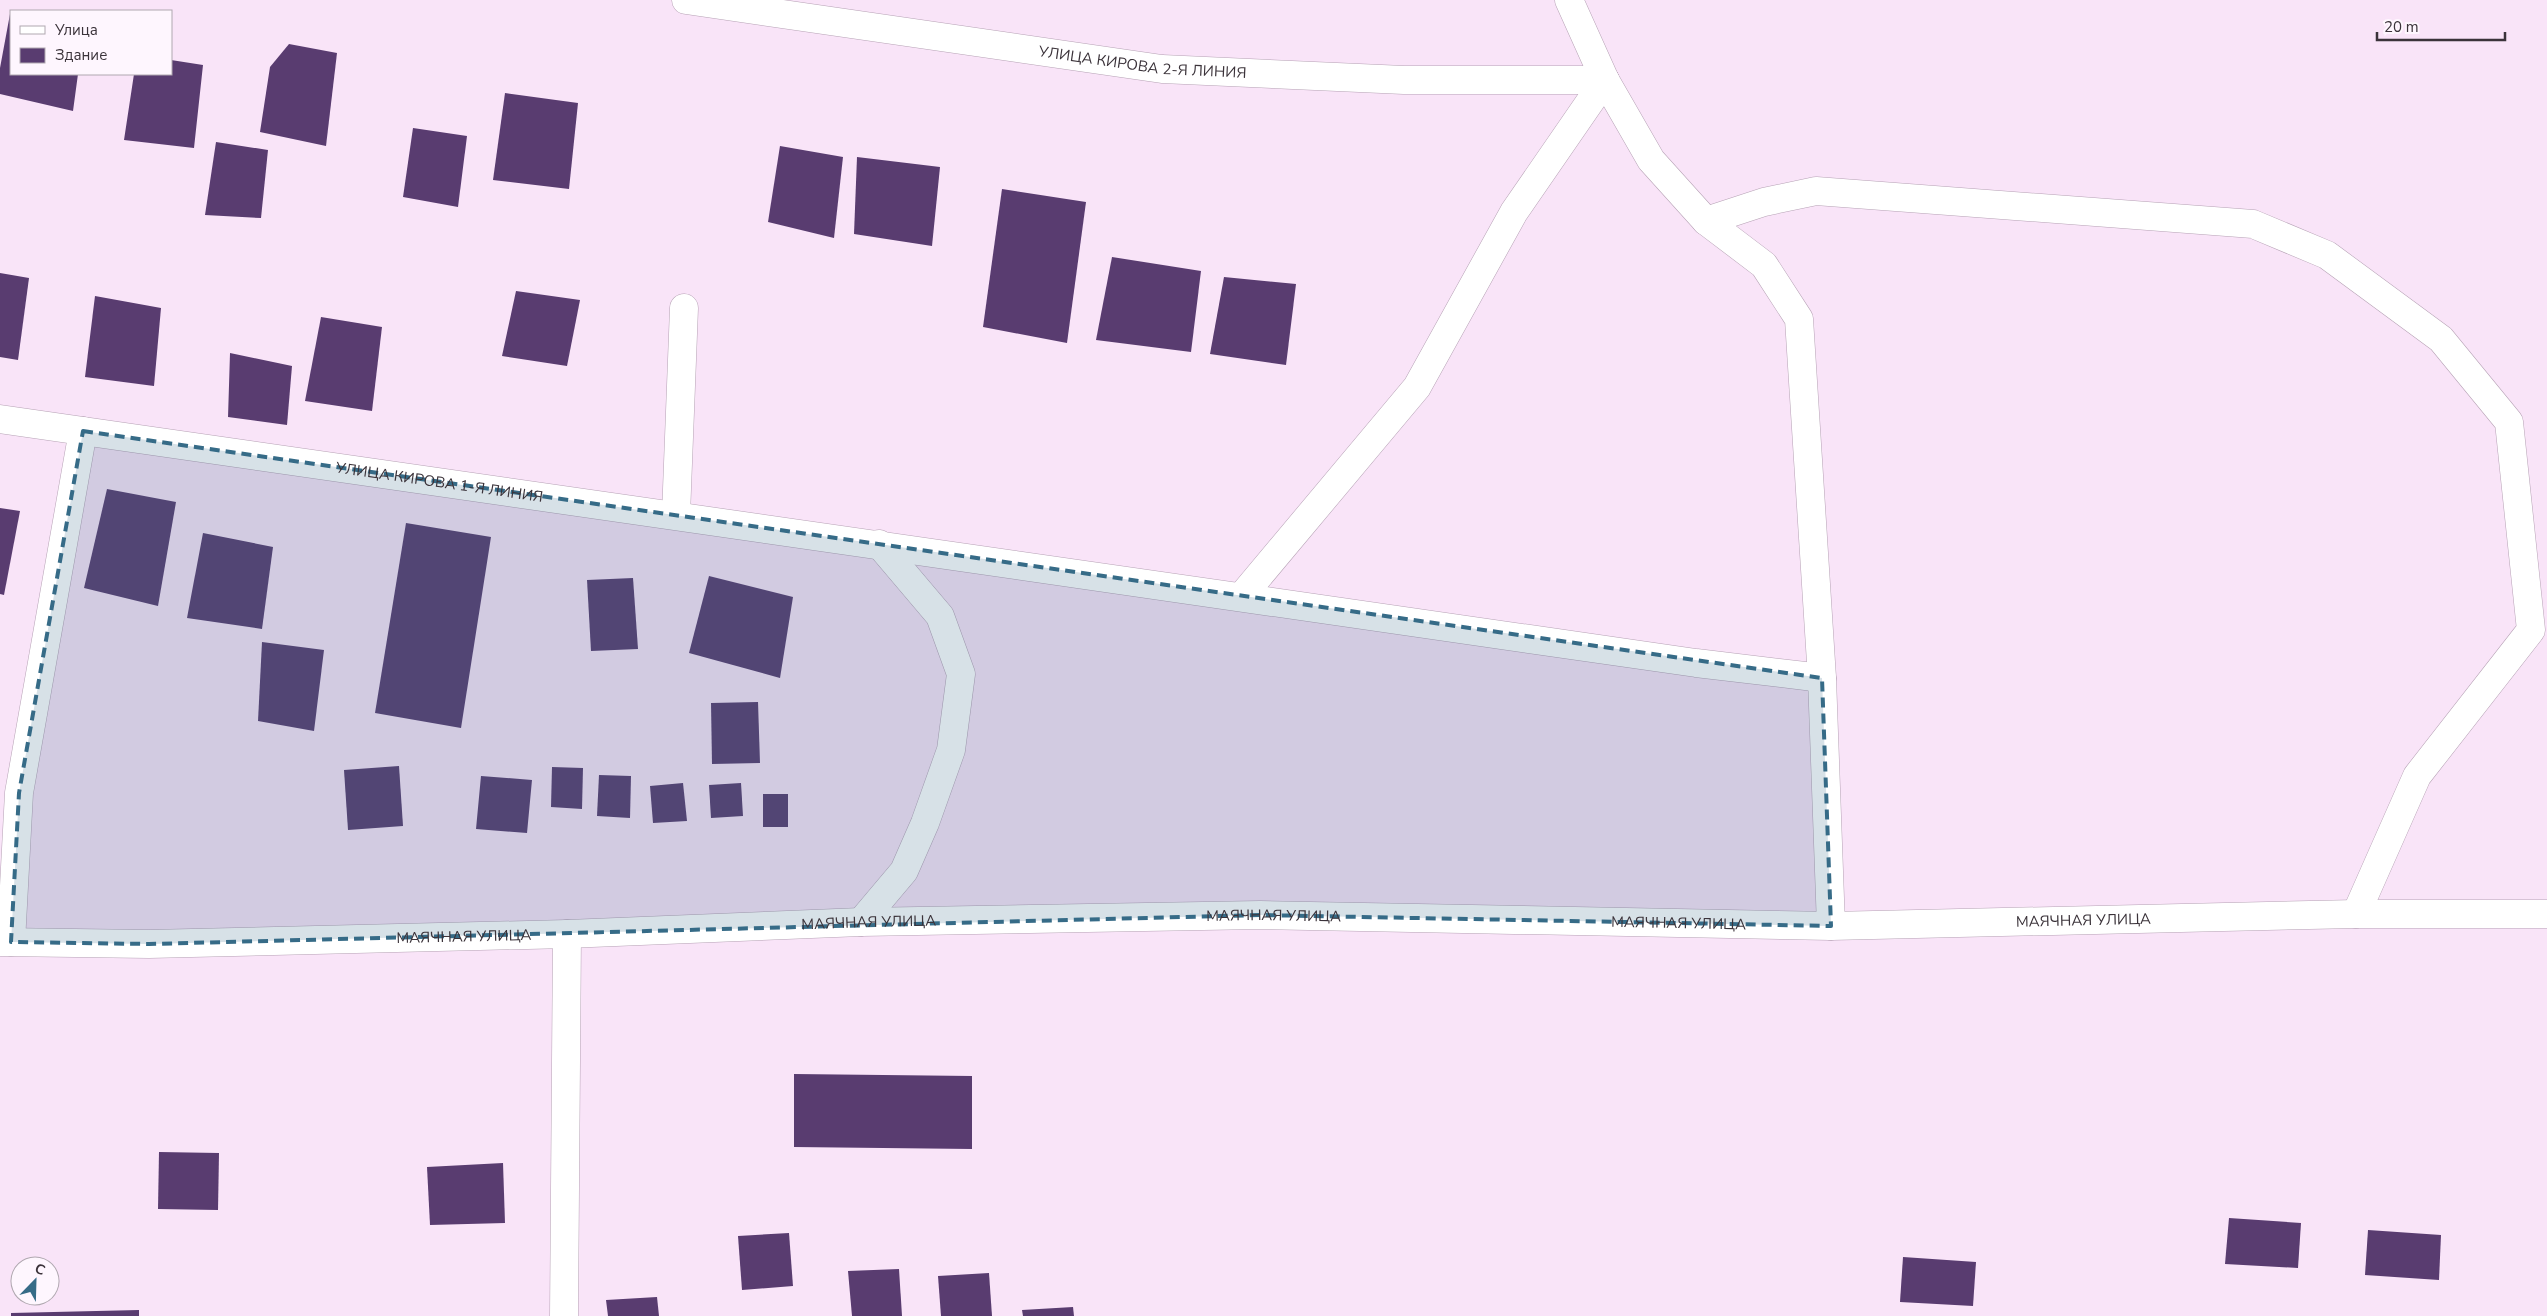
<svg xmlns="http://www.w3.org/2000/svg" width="2547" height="1316" font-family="'Nunito Sans',sans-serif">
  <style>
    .building { fill: #593c70 }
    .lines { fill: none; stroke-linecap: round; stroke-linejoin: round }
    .minor-casing { stroke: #b6a2b5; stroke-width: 29 }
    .minor { stroke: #fff; stroke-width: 28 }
    .marked { fill: #366b87; fill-opacity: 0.2; stroke: #366b87; stroke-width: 4; stroke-dasharray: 10 6; stroke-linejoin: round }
    .labels { text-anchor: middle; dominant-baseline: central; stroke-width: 5; stroke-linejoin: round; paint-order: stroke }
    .street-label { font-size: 15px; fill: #3b333a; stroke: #fef6fe }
  </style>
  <rect width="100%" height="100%" fill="#f9e4f8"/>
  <!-- building -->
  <g class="building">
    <path d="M10 14 11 74H78L73 111 0 94V68Z"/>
    <path d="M289 44 337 53 326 146 260 132 270 67Z"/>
    <path d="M171 60 203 65 194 148 124 140 134 74H171Z"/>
    <path d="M505 93 578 103 569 189 493 180Z"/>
    <path d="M413 128 467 136 458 207 403 197Z"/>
    <path d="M216 142 268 150 261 218 205 215Z"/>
    <path d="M780 146 843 157 834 238 768 222Z"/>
    <path d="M857 157 940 167 932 246 854 234Z"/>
    <path d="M1002 189 1086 202 1067 343 983 327Z"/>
    <path d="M1112 257 1201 271 1191 352 1096 340Z"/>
    <path d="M0 273 29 278 18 360 0 357Z"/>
    <path d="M1224 277 1296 284 1286 365 1210 354Z"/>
    <path d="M516 291 580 300 567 366 502 356Z"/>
    <path d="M95 296 161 308 154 386 85 377Z"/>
    <path d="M321 317 382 327 372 411 305 401Z"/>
    <path d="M230 353 292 366 287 425 228 417Z"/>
    <path d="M107 489 176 502 158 606 84 588Z"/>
    <path d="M0 508 20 511 4 595 0 594Z"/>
    <path d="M406 523 491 537 461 728 375 713Z"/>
    <path d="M203 533 273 547 262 629 187 618Z"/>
    <path d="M709 576 793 597 780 678 689 653Z"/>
    <path d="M633 578 638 649 591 651 587 580Z"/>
    <path d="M262 642 324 650 314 731 258 721Z"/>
    <path d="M758 702 760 763 712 764 711 703Z"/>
    <path d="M399 766 403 826 348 830 344 770Z"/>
    <path d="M552 767 583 768 582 809 551 807Z"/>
    <path d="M599 775 631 776 630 818 597 816Z"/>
    <path d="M481 776 532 780 527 833 476 829Z"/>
    <path d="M683 783 687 821 653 823 650 786Z"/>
    <path d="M741 783 743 816 711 818 709 785Z"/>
    <rect x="763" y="794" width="25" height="33"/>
    <path d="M794 1074 972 1076V1149L794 1147Z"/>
    <path d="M159 1152 219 1153 218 1210 158 1209Z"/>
    <path d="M503 1163 505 1223 430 1225 427 1167Z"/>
    <path d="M2229 1218 2301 1223 2298 1268 2225 1264Z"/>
    <path d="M2368 1230 2441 1235 2439 1280 2365 1275Z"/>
    <path d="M789 1233 793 1286 742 1290 738 1236Z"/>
    <path d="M1903 1257 1976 1262 1973 1306 1900 1302Z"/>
    <path d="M899 1269 902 1316H852L848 1271Z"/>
    <path d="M989 1273 992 1316H941L938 1276Z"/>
    <path d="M657 1297 659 1316H608L606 1300Z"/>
    <path d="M1073 1307 1074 1316H1023L1022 1310Z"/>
    <path d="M139 1310V1316H11V1313Z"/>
  </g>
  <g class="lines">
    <defs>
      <g id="minor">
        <path id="s1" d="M686 0 1162 69 1404 80H1605"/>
        <path d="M1569 0 1605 80 1651 160 1706 221 1764 265 1799 319 1822 678 1831 926"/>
        <path d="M1706 221 1764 202 1816 191 2253 224 2327 255 2441 339 2509 422 2531 630 2417 776 2356 914"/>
        <path id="s2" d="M0 419 1696 663 1822 678"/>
        <path d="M676 515 684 308"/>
        <path d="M1242 596 1417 387 1514 212 1605 80"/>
        <path d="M861 922 904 871 925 823 951 750 961 674 940 616 879 544"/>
        <path id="s3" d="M0 942 149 944 567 934 861 922 1260 915 1831 926 2356 914H2547"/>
        <path d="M11 942 19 793 83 431"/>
        <path d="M564 1316 567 934"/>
      </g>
    </defs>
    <!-- minor casing -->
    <use href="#minor" class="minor-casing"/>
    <!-- minor -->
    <use href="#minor" class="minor"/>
  </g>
  <!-- marked area -->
  <path class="marked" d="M83 431 1822 678 1831 926 1260 915 149 944 11 942 19 793Z"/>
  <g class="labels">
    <!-- street labels -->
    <g class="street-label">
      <text stroke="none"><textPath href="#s1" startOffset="461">УЛИЦА КИРОВА 2-Я ЛИНИЯ</textPath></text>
      <text stroke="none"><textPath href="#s2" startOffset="444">УЛИЦА КИРОВА 1-Я ЛИНИЯ</textPath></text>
      <text stroke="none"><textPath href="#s3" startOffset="1274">МАЯЧНАЯ УЛИЦА</textPath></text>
      <text stroke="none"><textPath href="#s3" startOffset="2084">МАЯЧНАЯ УЛИЦА</textPath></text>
      <text stroke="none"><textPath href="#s3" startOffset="869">МАЯЧНАЯ УЛИЦА</textPath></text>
      <text stroke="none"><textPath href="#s3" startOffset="1679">МАЯЧНАЯ УЛИЦА</textPath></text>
      <text stroke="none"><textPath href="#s3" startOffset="464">МАЯЧНАЯ УЛИЦА</textPath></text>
    </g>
  </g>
  <!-- legend -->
  <rect x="10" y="10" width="162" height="65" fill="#fef6fe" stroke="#b0a8b0"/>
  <rect x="20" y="26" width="25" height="8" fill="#ffffff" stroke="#b0a8b0"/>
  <text x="55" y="35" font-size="15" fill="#3b333a">Улица</text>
  <rect x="20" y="48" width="25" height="15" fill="#593c70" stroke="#b0a8b0"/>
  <text x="55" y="60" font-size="15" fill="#3b333a">Здание</text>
  <!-- north arrow -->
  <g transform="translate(35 1281) rotate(23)"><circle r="24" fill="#fef6fe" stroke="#b0a8b0"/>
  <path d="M0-4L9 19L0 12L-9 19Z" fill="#366b87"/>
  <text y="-8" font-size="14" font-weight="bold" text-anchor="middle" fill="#3b333a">С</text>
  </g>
  <!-- scale -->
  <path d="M2377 32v8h128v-8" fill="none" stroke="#3b333a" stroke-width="2.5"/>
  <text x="2384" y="32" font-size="15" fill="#3b333a" stroke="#fef6fe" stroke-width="4" paint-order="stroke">20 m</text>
</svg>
